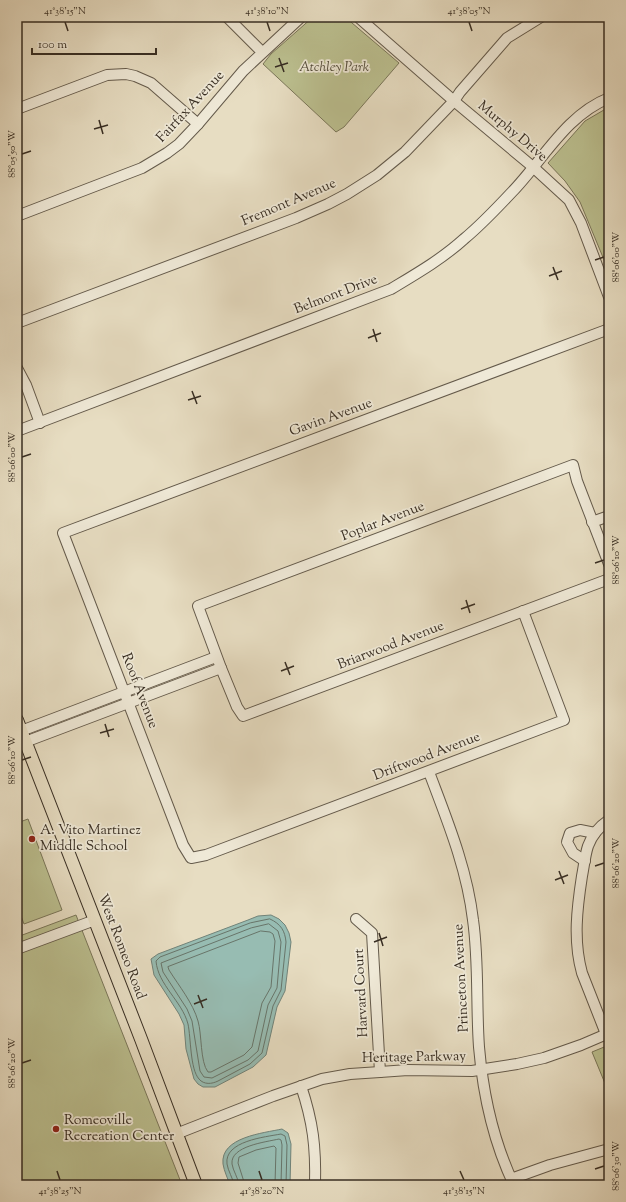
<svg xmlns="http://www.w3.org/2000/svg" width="626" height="1202" font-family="'Sorts Mill Goudy',serif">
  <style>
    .green { fill: #bbbf8f; stroke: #7a7659 }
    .water { fill: #97bcb2; stroke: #718379 }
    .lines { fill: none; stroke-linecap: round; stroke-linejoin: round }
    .shore { stroke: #68756a; stroke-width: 1 }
    .minor-casing { stroke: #645a4b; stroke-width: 12 }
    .major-casing { stroke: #382e23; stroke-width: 14 }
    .minor { stroke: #efe9d7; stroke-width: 10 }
    .major { stroke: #e7ddc2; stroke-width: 12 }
    .ticks { fill: none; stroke: #382e23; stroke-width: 1.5 }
    .poi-dot { fill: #8f2418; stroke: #efe9d7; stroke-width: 1.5 }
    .labels { text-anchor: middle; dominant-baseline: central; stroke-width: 3.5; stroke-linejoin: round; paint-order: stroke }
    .park-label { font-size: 14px; font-style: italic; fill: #524b39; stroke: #efe9d7 }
    .street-label { font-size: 14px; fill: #382e23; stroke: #efe9d7 }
    .poi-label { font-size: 14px; fill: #382e23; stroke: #efe9d7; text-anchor: start }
    .neatline { fill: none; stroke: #382e23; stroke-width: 1.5 }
    .ticks-label { font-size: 10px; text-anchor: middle; fill: #382e23 }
  </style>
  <rect width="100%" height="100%" fill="#e7ddc2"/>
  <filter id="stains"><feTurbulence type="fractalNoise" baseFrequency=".005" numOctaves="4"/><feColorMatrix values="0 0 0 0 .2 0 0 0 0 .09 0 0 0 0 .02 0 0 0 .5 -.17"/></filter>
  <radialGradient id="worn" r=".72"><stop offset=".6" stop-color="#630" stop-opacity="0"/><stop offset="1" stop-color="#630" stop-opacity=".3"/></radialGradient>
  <!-- green -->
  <g class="green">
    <path d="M313 17H345L399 63 344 127 336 132 263 64 271 54Z"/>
    <path d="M609 107V266L607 267 580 202 565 181 548 163 585 121Z"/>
    <path d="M28 819 62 910 24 924 17 905V823Z"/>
    <path d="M76 915 182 1185H17V937Z"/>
    <path d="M609 1045V1093L592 1052Z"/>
  </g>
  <!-- water -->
  <g class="water">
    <path d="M271 915 279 919 285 925 289 933 291 942 285 991 277 1007 266 1055 253 1067 215 1087H203L198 1084 194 1079 186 1049 184 1025 179 1014 154 975 151 959 158 954 248 920 258 916Z"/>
    <path d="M282 1129 288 1133 291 1144 290 1185H230C228 1179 224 1171 223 1164 220 1137 264 1133 282 1129Z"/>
  </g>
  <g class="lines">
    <!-- shore -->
    <g class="shore">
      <path d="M270 919C281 924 285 931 286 942L281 990 273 1006 262 1053 250 1064 218 1081C212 1084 204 1085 199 1079 190 1069 191 1038 188 1024 182 1001 158 985 156 961L160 957 250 923Z"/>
      <path d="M269 924 278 931 281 942 277 988 268 1005 258 1051 248 1060 212 1078 204 1077 200 1071 192 1021 187 1009 163 972 161 963 251 928Z"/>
      <path d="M261 931 270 932 273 934 275 941 271 987 262 1003 252 1047 244 1055 211 1072H208C200 1062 202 1034 198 1021 193 1003 179 986 169 970L168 967Z"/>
      <path d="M234 1185C233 1178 228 1171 227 1164 224 1141 265 1137 281 1134L285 1136 287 1145 286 1185"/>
      <path d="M239 1185C238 1177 233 1171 232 1164 230 1146 266 1142 279 1139L281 1140 282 1145 281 1185"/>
      <path d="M245 1185 238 1163 239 1157 256 1150 274 1146 276 1148 275 1185"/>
    </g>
    <defs>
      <g id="minor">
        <path d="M227 17 262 52"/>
        <path d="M358 17 454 101 533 167 569 200 581 223 609 297"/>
        <path d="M17 109 107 75 126 74 135 76 151 83 198 124"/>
        <path d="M17 216 142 168 167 153 179 144 198 124 243 71 301 17"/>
        <path d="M17 323 296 218 328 204 347 194 377 175 405 152 454 101 460 92 507 38 541 17"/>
        <path d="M17 368 26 385 40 423"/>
        <path d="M17 431 391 289C416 274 442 259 464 239 481 225 497 208 512 192 543 160 566 115 609 98"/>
        <path d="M592 522 609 516"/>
        <path d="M609 564 577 481 573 465 198 606 221 668 237 707 243 716 609 579"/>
        <path d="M523 611 564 720 206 855 191 858 183 845 63 533 609 329"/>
        <path d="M21 731 216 657"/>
        <path d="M25 742 221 668"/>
        <path d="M429 772C447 820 467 868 473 920 479 962 476 1005 479 1047 483 1094 494 1143 514 1185"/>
        <path d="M585 861 573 853 567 842 570 833 580 830 595 833"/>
        <path d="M356 919 372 933 380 1072"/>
        <path d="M17 949 95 920"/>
        <path d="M606 1034 582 973C573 941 577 908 582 876 584 866 585 855 588 846 592 835 600 826 609 820"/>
        <path d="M301 1086C313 1122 316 1147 315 1185"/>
        <path d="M176 1134 273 1096 322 1079 350 1074 380 1072 408 1070 472 1071 517 1064 544 1058 581 1045 609 1033"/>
        <path d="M511 1179 550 1165 609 1149"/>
      </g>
      <path id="major" d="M17 720 141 1039 196 1185"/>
    </defs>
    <!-- minor casing -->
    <use href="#minor" class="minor-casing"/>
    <!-- major casing -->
    <use href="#major" class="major-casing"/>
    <!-- minor -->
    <use href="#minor" class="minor"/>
    <!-- major -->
    <use href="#major" class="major"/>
  </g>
  <!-- ticks -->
  <path class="ticks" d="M65 22 68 31M267 22 270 31M469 22 472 31M279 58 284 72M275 67 288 63M99 120 103 134M94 129 108 125M22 154 31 151M595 260 604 257M553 267 558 280M549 276 562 271M373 329 377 342M368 338 381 333M192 391 197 404M188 400 201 396M22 457 31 454M595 563 604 560M466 600 470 613M461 609 475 604M285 662 290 675M281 671 294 666M105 724 109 737M100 733 114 729M22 760 31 757M595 866 604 863M559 871 564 884M555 880 568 875M379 933 383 946M374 942 387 937M198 995 203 1008M194 1004 207 999M22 1063 31 1060M595 1169 604 1166M57 1171 60 1180M259 1171 262 1180M460 1171 464 1180"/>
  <!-- markers -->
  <g class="poi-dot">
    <circle cx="32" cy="839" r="4"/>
    <circle cx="56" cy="1129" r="4"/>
  </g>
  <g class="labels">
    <!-- park labels -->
    <g class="park-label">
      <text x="334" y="68">Atchley Park</text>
    </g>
    <!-- street labels -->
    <g class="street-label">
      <text transform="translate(191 107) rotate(-47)">Fairfax Avenue</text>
      <text transform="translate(512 132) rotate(40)">Murphy Drive</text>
      <text transform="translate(289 203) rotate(-23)">Fremont Avenue</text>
      <text transform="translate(336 295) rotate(-21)">Belmont Drive</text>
      <text transform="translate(331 418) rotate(-20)">Gavin Avenue</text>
      <text transform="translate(383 522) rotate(-21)">Poplar Avenue</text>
      <text transform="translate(391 646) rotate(-21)">Briarwood Avenue</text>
      <text transform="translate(139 691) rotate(69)">Roof Avenue</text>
      <text transform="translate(427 757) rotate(-21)">Driftwood Avenue</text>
      <text transform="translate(121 947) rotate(69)">West Romeo Road</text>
      <text transform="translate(462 978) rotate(-93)">Princeton Avenue</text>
      <text transform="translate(362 993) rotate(-93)">Harvard Court</text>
      <text transform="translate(414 1058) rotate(-1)">Heritage Parkway</text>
    </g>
    <!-- poi labels -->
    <g class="poi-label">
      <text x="40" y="831">A. Vito Martinez<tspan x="40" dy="16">Middle School</tspan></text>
      <text x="64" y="1121">Romeoville<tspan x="64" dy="16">Recreation Center</tspan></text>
    </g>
  </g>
  <!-- margin -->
  <rect width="626" height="1202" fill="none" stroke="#e7ddc2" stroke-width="44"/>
  <!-- scale -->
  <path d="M32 48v6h124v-6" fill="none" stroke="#382e23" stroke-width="2"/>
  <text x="38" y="48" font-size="12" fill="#382e23" stroke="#efe9d7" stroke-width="3" paint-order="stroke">100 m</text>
  <rect x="22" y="22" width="582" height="1158" class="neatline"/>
  <g class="ticks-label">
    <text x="65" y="14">41°38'15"N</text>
    <text x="267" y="14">41°38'10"N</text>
    <text x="469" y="14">41°38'05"N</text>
    <text transform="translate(11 154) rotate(-90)" y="4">88°05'50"W</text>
    <text transform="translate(615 257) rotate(-90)" y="4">88°06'00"W</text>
    <text transform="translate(11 457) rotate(-90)" y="4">88°06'00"W</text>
    <text transform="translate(615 560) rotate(-90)" y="4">88°06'10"W</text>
    <text transform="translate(11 760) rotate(-90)" y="4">88°06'10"W</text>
    <text transform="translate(615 863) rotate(-90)" y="4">88°06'20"W</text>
    <text transform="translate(11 1063) rotate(-90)" y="4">88°06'20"W</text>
    <text transform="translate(615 1166) rotate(-90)" y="4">88°06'30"W</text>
    <text x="60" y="1194">41°38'25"N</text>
    <text x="262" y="1194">41°38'20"N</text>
    <text x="464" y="1194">41°38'15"N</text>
  </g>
  <rect width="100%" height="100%" filter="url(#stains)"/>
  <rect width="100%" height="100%" fill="url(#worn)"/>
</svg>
